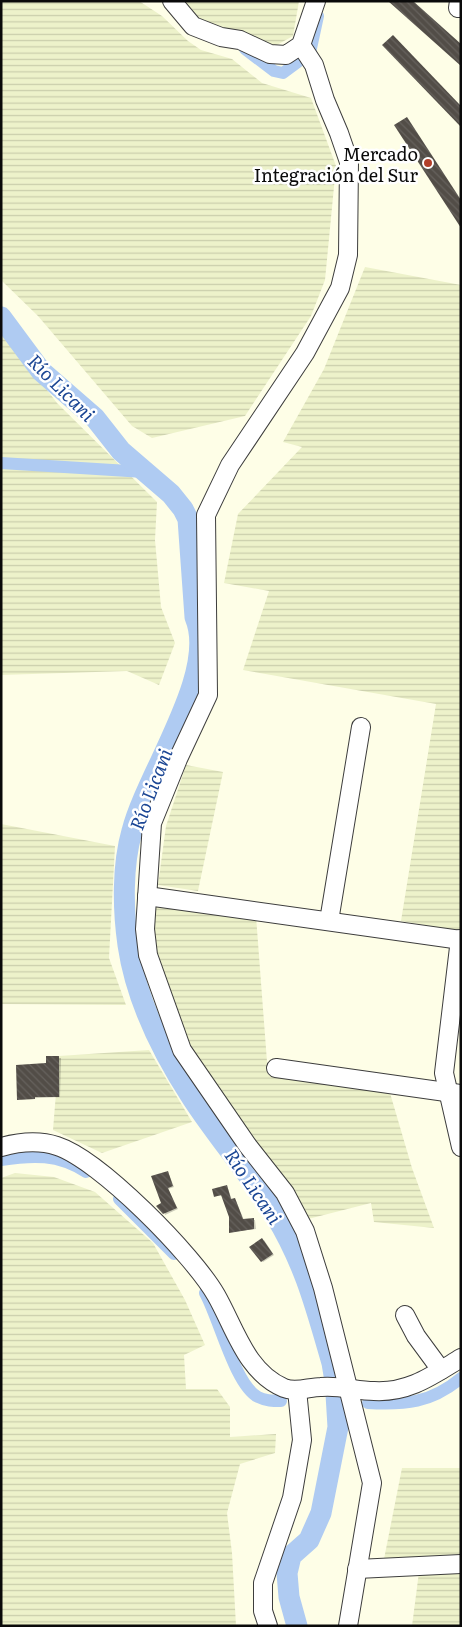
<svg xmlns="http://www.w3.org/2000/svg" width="462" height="1627" font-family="Literata,serif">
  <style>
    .farmland { fill: url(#farmland-rules) }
    .shadow { fill: #0003 }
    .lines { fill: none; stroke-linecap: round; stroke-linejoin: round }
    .canal { stroke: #afcbf2; stroke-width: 12 }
    .river { stroke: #afcbf2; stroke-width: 21 }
    .building { fill: url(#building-back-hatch) }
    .minor-casing { stroke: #3d3d3d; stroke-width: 20 }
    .minor { stroke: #fff; stroke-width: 18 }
    .poi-dot { fill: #b23f2a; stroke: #fff; stroke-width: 2 }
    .labels { text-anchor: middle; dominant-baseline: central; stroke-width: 5; stroke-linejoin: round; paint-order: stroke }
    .poi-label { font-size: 18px; fill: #0a0a0a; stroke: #fff; text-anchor: end }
    .water-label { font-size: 19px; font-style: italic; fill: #1b4694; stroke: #fff }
  </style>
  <defs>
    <pattern id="farmland-rules" width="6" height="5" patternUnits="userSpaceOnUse" patternTransform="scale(1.25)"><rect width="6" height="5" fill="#edf2ca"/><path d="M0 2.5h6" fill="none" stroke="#caceac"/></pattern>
    <pattern id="building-back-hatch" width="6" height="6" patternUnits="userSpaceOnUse" patternTransform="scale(1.25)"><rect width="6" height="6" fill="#524d47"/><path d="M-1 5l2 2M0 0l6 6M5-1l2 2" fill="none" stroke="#66625d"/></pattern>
  </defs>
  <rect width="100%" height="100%" fill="#fefee7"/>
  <!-- farmland -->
  <g class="farmland">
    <path d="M1 1H139L162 16 188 41 201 50 232 59 262 83 311 98 336 166 325 280 311 316 245 416 152 438 132 426 38 316 1 280Z"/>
    <path d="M185 1H299L293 36 275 46 195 17Z"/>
    <path d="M365 267 461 285V931L401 921 436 704 243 670 269 591 224 583 238 514 302 447 283 442 324 369Z"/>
    <path d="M1 330 57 403 157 502 155 540 161 607 175 643 159 685 127 671 1 675Z"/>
    <path d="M186 765 223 772 198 891 158 885 166 826Z"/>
    <path d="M1 824 115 846 109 958 126 1005 1 1004Z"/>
    <path d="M151 903 256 916 268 1075 390 1093 412 1168 434 1228 374 1222 371 1203 308 1219 190 1052 163 974 154 942Z"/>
    <path d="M149 1050 192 1122 102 1153 53 1130 59 1056Z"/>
    <path d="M15 1173 54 1177 95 1192 153 1243 185 1300 205 1345 184 1355 186 1389H217L230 1407V1437L276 1434 275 1453 240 1464 227 1513 232 1553 236 1626H1V1178Z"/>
    <path d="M402 1468H461V1554L384 1559Z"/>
    <path d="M461 1571V1626H412L419 1572Z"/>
  </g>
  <!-- shadow -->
  <g class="shadow">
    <path d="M47 1057 61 1058 60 1097 18 1099 47 1065Z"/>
    <path d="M168 1172 174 1187 168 1189 178 1209 165 1215 163 1204Z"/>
    <path d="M227 1186 232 1200 236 1201 244 1220H255L256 1229 230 1232V1217L223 1196H215Z"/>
    <path d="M264 1240 274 1255 263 1262 262 1261Z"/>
  </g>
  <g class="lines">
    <!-- canal -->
    <g class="canal">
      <path d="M245 49 274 71 283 73 310 53 318 16"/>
      <path d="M1 463 144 472"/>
      <path d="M1 1160C33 1155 58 1154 86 1172"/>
      <path d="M119 1199 174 1254"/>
      <path d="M205 1293C219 1318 235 1385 258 1397 266 1401 273 1401 281 1401"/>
      <path d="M368 1403C405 1405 431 1403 461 1378"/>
    </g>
    <!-- river -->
    <g class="river">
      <path d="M1 317 41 371 95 418 121 451 171 494 183 509 188 519 195 617C219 673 147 772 132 831 122 866 123 910 128 945 136 1000 162 1052 192 1098 218 1138 250 1174 275 1215 305 1264 316 1308 332 1363L335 1381"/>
      <path d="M297 1626 289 1597 287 1573 291 1556 309 1540 321 1513 338 1427 336 1394"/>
    </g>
  </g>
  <!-- building -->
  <g class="building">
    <path d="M388 1H413L461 44V66Z"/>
    <path d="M393 35 461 106V127L382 45Z"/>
    <path d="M407 117 461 200V228L394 125Z"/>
    <path d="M46 1056H59V1097H35V1099L17 1100 16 1065 46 1063Z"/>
    <path d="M168 1171 173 1186 168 1188 177 1208 163 1214 156 1206 161 1203 151 1176Z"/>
    <path d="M227 1185 231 1199 235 1198 243 1219 254 1218V1229L229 1233V1217L221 1195 214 1197 212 1189Z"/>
    <path d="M262 1238 273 1254 261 1262 249 1247Z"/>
  </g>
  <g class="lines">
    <defs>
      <g id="minor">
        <path d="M172 1 193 26 221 37 240 40 270 54 286 55 301 45 316 1"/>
        <path d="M459 1 458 8H461"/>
        <path d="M301 45 314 65 325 100 339 133 349 162 348 255 340 288 305 353 230 465 206 515 208 695 178 759 152 823 145 929 148 955 182 1050 248 1146 285 1193 305 1231 323 1288 372 1483 348 1626"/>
        <path d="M147 896 461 940"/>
        <path d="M329 921 361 727"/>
        <path d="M460 939 444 1073 461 1147"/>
        <path d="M276 1068 460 1094"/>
        <path d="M1 1147C19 1142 39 1140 57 1146 100 1160 193 1255 216 1295 235 1328 246 1372 284 1388 296 1393 309 1387 321 1387 339 1385 357 1391 374 1391 409 1393 433 1375 461 1358"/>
        <path d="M405 1315 416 1336 441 1370"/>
        <path d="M357 1569 461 1564"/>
        <path d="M268 1626 263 1611V1583L292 1498 302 1440 297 1390"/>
      </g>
    </defs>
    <!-- minor casing -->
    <use href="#minor" class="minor-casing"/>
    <!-- minor -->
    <use href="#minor" class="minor"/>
  </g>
  <!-- markers -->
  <circle class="poi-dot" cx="428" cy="163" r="5"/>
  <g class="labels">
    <!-- poi labels -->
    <g class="poi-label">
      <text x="418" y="153">Mercado<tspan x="418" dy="21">Integración del Sur</tspan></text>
    </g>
    <!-- water labels -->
    <g class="water-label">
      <text transform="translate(62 387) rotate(45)">Río Licani</text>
      <text transform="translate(150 789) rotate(-69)">Río Licani</text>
      <text transform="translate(254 1186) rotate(56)">Río Licani</text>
    </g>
  </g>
  <!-- border -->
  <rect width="462" height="1627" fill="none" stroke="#0a0a0a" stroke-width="5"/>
</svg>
